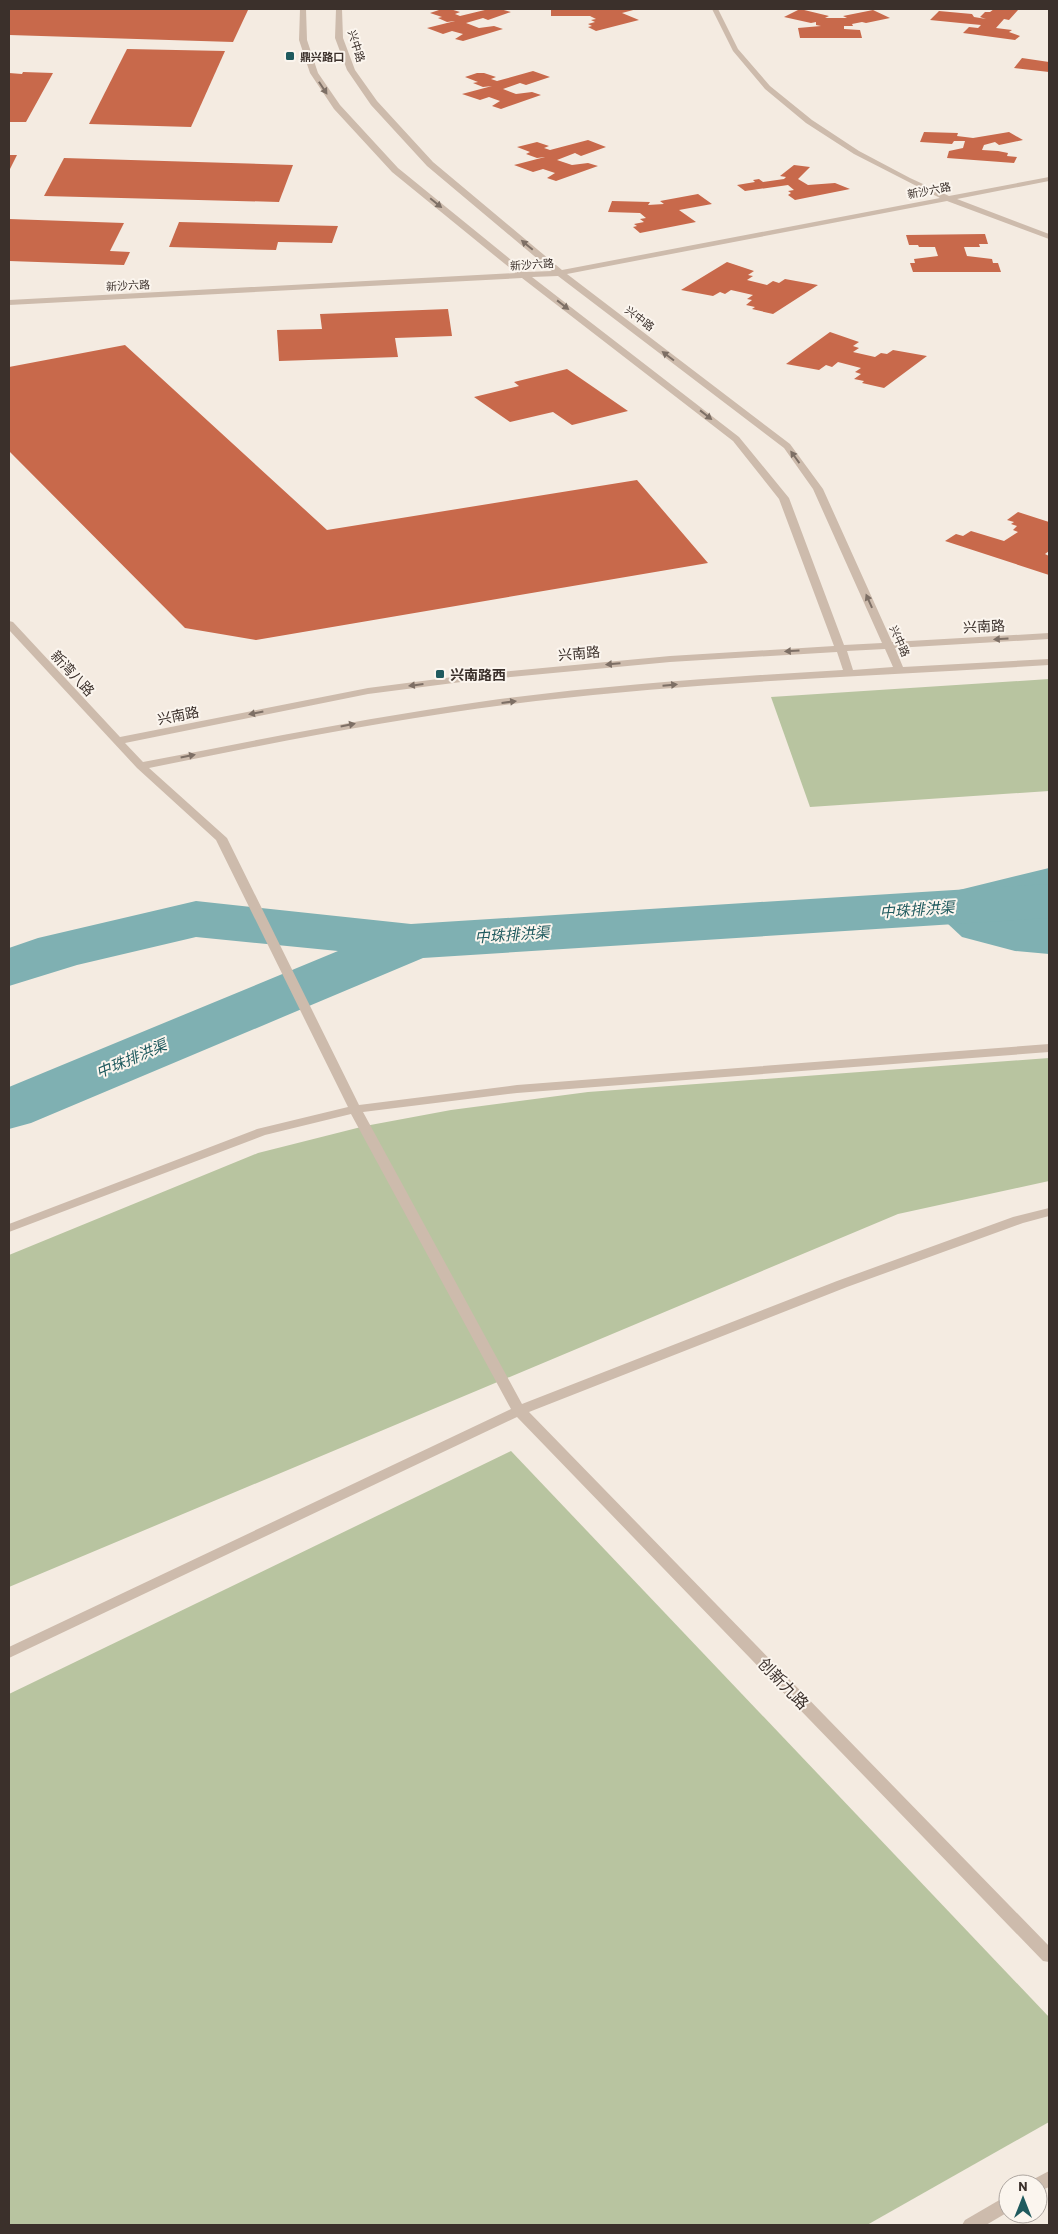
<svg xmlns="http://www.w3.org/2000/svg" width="1058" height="2234" font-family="Barlow,'Noto Sans SC',sans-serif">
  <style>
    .green { fill: #b8c4a0 }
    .water { fill: #7fb0b2 }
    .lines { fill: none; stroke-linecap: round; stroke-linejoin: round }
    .river { fill: #7fb0b2; fill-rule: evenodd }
    .building { fill: #c8694b }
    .minor { fill: #cdbbac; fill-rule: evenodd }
    .oneway { fill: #7d6f65 }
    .poi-dot { fill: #1f5a5e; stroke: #fbf5ee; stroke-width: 2 }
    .labels { text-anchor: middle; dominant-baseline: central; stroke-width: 4; stroke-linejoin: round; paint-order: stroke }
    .far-street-label { font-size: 11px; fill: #3b302b; stroke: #fbf5ee }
    .far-poi-label { font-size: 11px; font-weight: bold; fill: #3b302b; stroke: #fbf5ee; text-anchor: start }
    .street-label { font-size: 14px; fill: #3b302b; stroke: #fbf5ee }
    .poi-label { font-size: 14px; font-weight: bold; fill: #3b302b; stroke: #fbf5ee; text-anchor: start }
    .water-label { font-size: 15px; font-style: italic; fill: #1f5a5e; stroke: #fbf5ee }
    .near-street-label { font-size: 16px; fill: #3b302b; stroke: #fbf5ee }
  </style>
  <rect width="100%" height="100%" fill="#f4ebe1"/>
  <!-- green -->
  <g class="green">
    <path d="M1049 679V791L810 807 771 697Z"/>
    <path d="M1049 1058V1181L898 1214 9 1587V1255L258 1153 365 1126 451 1110 588 1092Z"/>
    <path d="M511 1451 1049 2017V2122L867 2225H9V1694Z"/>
  </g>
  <!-- water -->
  <path class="water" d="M1049 868V954L1015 951 962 937 932 909 959 890Z"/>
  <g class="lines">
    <!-- river -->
    <path class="river" d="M1049 884V918L423 958 31 1123 9 1129V1087L338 951 196 937 77 965 9 986V948L38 938 196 901 411 924Z"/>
  </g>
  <!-- building -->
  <g class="building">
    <path d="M9 9H204L248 10 233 42 9 35Z"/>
    <path d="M442 9H450L460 12 455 14 460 16 489 9H500L511 12 488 20 483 18 466 23 479 28 494 26 503 29 463 41 455 39 463 34 452 31 443 34 427 28 455 21 447 22 438 18 442 17 430 13Z"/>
    <path d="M551 9H637L622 13 639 20 596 31 588 27 592 26 588 24 595 22 591 20 596 19 590 16H551Z"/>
    <path d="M800 9 829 16 825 18H847L843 16 873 10 890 18 866 23 862 22 852 24 853 26H844V29L860 30 862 38H800L798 28 821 26 816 25V22L811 23 784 17Z"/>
    <path d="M994 9 1018 10 1009 20 1004 19 996 28 1012 30 1009 32 1020 36 1015 40 963 33 969 27 978 28 981 25 930 20 939 11 972 14 974 17 986 19 980 17 985 12H990Z"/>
    <path d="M127 49 225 51 191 127 89 124Z"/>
    <path d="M1022 58 1049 62V72L1014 68Z"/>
    <path d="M533 71 550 77 526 85 520 83 503 89 516 94 532 92 541 95 501 109 492 106 500 101 489 97 480 100 462 94 492 86 483 87 473 83 478 82 465 77 477 73H484L496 77 491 79 497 81Z"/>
    <path d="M23 72 53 73 26 122H9V73L22 74Z"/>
    <path d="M924 132 958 133 957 136 973 138 1009 132 1023 140 999 145 995 142 984 145 982 150 998 151 1008 153 1007 156 1017 157 1014 163 947 158 949 151 963 148 965 141H954L952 144 920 142Z"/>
    <path d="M588 140 606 147 581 156 575 153 557 160 572 165 588 163 598 166 556 181 547 178 555 173 543 169 533 172 514 165 545 157 537 158 526 154 530 152 517 147 537 142 549 146 544 148 550 150Z"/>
    <path d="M9 155H17L9 171Z"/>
    <path d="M64 158 293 165 279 202 44 196Z"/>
    <path d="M794 165 810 167 798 179 808 185 835 183 850 189 795 200 788 195 791 193 788 191 794 190 788 185 745 191 737 185 755 182 753 180 759 179 763 182 784 179 786 177 780 176Z"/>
    <path d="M698 194 712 204 679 210 696 222 640 233 633 227 637 226 634 224 644 222 640 219 646 218 640 213 608 212 612 201 650 202 648 205 664 204 660 201Z"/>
    <path d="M9 219 124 223 110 251 130 252 124 265 9 261Z"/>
    <path d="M179 222 338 226 332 243 278 242 276 250 169 247Z"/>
    <path d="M985 234 988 244H979L980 247H964L967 256 992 259 993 263H998L1001 272H913L910 263H915L914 259 938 256 935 247H919L918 245H909L906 235Z"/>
    <path d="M727 262 754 271 748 275 753 276 747 280 767 285 773 281 779 283 785 279 818 285 773 314 752 309 755 307 746 305 752 300 747 299 753 295 731 290 725 294 720 292 713 296 681 290Z"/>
    <path d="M448 309 452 336 395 338 398 357 279 361 277 330 322 329 320 314Z"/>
    <path d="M830 332 859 342 853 346 859 348 853 352 875 357 881 353 887 354 893 350 927 356 884 388 862 383 864 381 854 379 861 374 855 372 861 368 838 362 832 367 826 365 819 370 786 364Z"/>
    <path d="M125 345 327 530 637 480 708 563 256 640 185 628 9 451V367Z"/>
    <path d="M567 369 628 411 572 425 553 412 510 422 474 397 519 386 514 382Z"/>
    <path d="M1018 512 1049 522V551L1045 554 1049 556V575L945 541 956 534 963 536 971 531 1004 541 1018 532 1013 530 1017 526 1011 524 1014 522 1007 520Z"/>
  </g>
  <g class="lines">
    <!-- minor -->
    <g class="minor">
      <path d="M300 9H306L307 40 318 73 340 105 398 168 526 272 552 271 427 166 371 105 347 70 335 38 336 9H342L343 38 355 70 377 101 433 162 562 270 940 198 854 154 806 123 765 89 733 51 712 9H718L738 49 770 86 812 120 859 151 910 178 949 196 1049 177V181L957 199 1049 234V239L947 201 567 274 790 444 823 489 892 642 1049 633V639L895 648 903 667 1049 659V665C878 676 707 681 536 701 406 716 277 742 149 768L227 838 359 1105 517 1085 1049 1044V1052L517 1093 363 1112 522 1404 837 1281 1013 1217 1049 1208V1216L1023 1223 847 1287 529 1412 1049 1946V1962L1043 1961 517 1417 9 1658V1647L511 1409 351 1114 265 1135 9 1232V1224L257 1129 348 1107 216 840 137 768 9 630V621L13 622 120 737 368 688 469 675 670 656 834 646 779 499 733 441 522 278 9 305V300L516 273 392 172 334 109 310 73 299 40ZM558 276 784 448 813 489 882 643 844 645 789 498 739 437 532 277ZM885 649 893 667 853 670 847 651ZM837 652 843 670C724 677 604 685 486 701 371 717 257 740 143 762L125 743 368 694 469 681 670 662Z"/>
      <path d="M1049 2171V2187L1038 2192V2184H1030L1032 2180Z"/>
      <path d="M1008 2195V2212L986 2225H962L965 2220Z"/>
    </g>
  </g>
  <!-- one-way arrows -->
  <defs><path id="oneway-solid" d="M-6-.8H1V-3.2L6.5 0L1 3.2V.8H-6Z" transform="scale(1.25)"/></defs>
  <g class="oneway">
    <use href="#oneway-solid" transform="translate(323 88) rotate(57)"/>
    <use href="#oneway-solid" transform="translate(436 203) rotate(39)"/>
    <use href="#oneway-solid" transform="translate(527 245) rotate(-140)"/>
    <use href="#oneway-solid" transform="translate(563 305) rotate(38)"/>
    <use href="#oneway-solid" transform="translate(668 356) rotate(-143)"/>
    <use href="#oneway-solid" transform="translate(706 415) rotate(38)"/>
    <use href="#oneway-solid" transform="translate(795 457) rotate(-126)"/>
    <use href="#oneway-solid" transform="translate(869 601) rotate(-114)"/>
    <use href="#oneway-solid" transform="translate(1001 639) rotate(177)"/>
    <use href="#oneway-solid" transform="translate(792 651) rotate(177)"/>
    <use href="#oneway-solid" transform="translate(613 664) rotate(175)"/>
    <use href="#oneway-solid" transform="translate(416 685) rotate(173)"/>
    <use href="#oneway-solid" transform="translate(670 685) rotate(-5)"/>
    <use href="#oneway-solid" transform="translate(509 702) rotate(-7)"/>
    <use href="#oneway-solid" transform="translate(256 713) rotate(169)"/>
    <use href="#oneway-solid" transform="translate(348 725) rotate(-11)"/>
    <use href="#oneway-solid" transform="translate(188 756) rotate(-11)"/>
  </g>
  <!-- markers -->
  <g class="poi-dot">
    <rect x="285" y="51" width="10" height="10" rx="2.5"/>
    <rect x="435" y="669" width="10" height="10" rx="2.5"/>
  </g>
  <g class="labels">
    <!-- far-street labels -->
    <g class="far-street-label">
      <text transform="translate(357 46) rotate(73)">兴中路</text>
      <text transform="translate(929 190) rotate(-11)">新沙六路</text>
      <text transform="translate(532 264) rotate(-4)">新沙六路</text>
      <text transform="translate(128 285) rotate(-3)">新沙六路</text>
      <text transform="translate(640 318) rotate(37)">兴中路</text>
      <text transform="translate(900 641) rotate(66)">兴中路</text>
    </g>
    <!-- far-poi labels -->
    <g class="far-poi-label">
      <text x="300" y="56">鼎兴路口</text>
    </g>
    <!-- street labels -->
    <g class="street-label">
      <text transform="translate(984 626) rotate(-3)">兴南路</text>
      <text transform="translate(579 653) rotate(-5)">兴南路</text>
      <text transform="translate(73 673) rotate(47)">新湾八路</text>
      <text transform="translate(178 715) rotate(-11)">兴南路</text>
    </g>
    <!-- poi labels -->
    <g class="poi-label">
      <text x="450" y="674">兴南路西</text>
    </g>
    <!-- water labels -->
    <g class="water-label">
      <text transform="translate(917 909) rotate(-4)">中珠排洪渠</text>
      <text transform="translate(512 934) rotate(-4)">中珠排洪渠</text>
      <text transform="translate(131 1058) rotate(-23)">中珠排洪渠</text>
    </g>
    <!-- near-street labels -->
    <g class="near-street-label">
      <text transform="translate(784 1683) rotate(46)">创新九路</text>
    </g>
  </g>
  <!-- border -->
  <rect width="1058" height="2234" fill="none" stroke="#3b302b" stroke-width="20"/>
  <!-- north arrow -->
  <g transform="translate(1023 2199)"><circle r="24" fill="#fbf5ee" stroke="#aea6a0"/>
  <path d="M0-4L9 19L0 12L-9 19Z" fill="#1f5a5e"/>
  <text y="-8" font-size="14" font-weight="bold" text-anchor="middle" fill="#3b302b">N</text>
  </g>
</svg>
